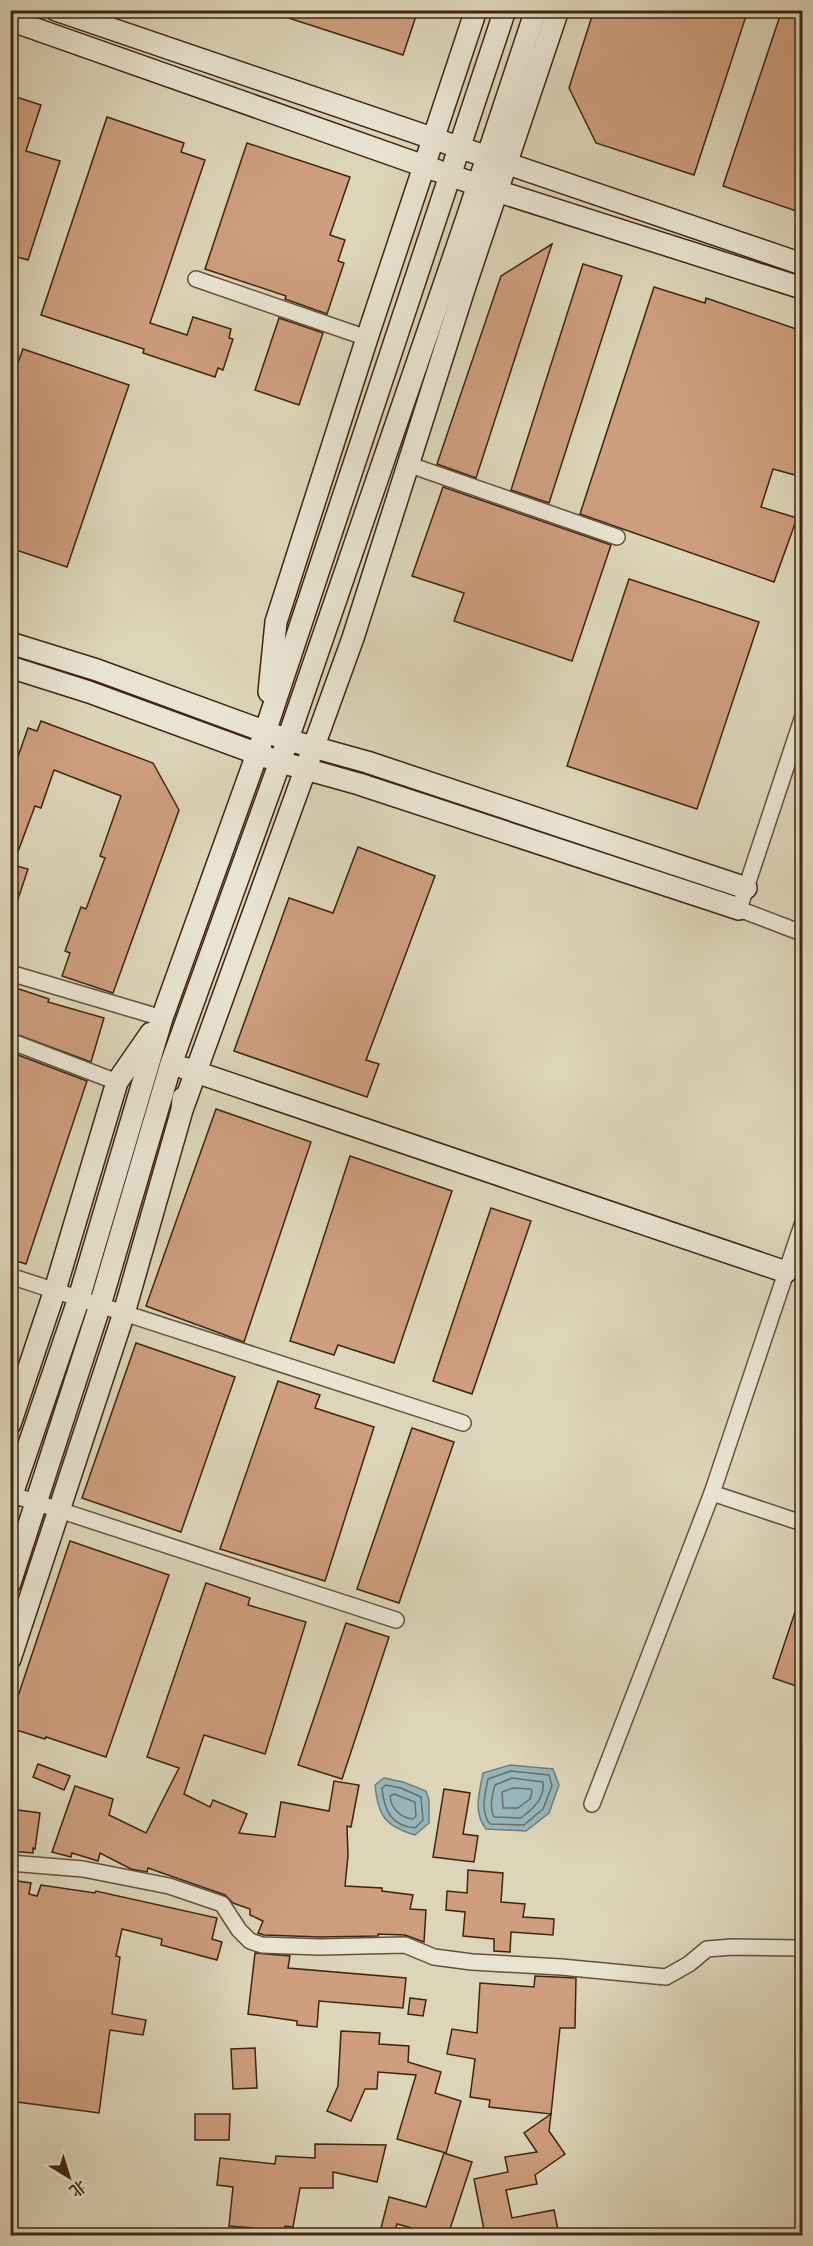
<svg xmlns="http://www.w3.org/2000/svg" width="813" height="2246" font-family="'Libre Bodoni','Noto Serif SC',serif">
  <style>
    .water { fill: #97b6bb; stroke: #747c77; stroke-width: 1.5 }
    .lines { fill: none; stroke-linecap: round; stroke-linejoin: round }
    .shore { stroke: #6b6e66; stroke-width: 1.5 }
    .building { fill: #ce9e7e; stroke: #3f2511; stroke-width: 1.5 }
    .street-casing { stroke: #66513b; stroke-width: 18 }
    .secondary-casing { stroke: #3f2511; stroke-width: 24 }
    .street { stroke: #e9e4d2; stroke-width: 15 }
    .secondary { stroke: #e9e4d2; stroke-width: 21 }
  </style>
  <rect width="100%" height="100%" fill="#ddd5ba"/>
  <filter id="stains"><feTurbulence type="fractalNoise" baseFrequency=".00333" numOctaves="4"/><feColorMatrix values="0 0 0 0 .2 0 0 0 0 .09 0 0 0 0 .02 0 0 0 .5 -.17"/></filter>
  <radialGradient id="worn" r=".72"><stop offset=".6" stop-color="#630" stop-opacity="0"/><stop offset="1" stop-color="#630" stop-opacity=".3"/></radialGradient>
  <!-- water -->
  <g class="water">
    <path d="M510 1765 553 1769 559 1785 549 1813 526 1831 486 1829C473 1812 479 1794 483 1773Z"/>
    <path d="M384 1778 403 1782 426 1791 429 1800V1823L415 1835C385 1826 378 1816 375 1785Z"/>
  </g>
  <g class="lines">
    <!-- shore -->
    <g class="shore">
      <path d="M511 1771 549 1775 552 1786 543 1809 524 1825 490 1824C480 1812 485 1794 488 1779Z"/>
      <path d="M512 1778 543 1782C545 1798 533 1809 521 1818L494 1817C489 1808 492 1795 495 1785Z"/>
      <path d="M386 1785 401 1788 421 1797 423 1820 415 1828C391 1826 384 1810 382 1788Z"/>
      <path d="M513 1788 531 1789 532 1792 530 1799 518 1808H503L502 1792Z"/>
      <path d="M394 1794 415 1802 416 1816 413 1819C401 1818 391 1809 390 1796Z"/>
    </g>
  </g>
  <!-- building -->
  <g class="building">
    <path d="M274 10H418L403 55 273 13Z"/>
    <path d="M594 10H748L694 175 596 143 569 88Z"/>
    <path d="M782 10H802V213L723 186Z"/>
    <path d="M10 95 41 105 26 151 60 161 28 260 10 255Z"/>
    <path d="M107 117 184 143 181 152 205 160 150 323 187 335 193 317 231 329 229 338 233 339 223 370 218 368 215 377 143 353 144 349 41 315Z"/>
    <path d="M247 143 350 177 330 235 345 240 338 261 344 263 327 314 285 299 286 296 205 269Z"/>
    <path d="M552 244 476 478 437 464 501 276Z"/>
    <path d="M583 264 622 276 549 503 511 490Z"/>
    <path d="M654 287 705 303 706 298 802 331V477L773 469 761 507 797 518 774 582 580 514Z"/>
    <path d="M279 318 323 333 299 405 255 390Z"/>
    <path d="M23 349 129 385 67 567 10 548V384Z"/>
    <path d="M443 487 611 545 572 661 454 621 464 593 412 576Z"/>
    <path d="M629 579 759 622 697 809 567 766Z"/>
    <path d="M41 721 153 763 179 810 113 993 62 976 70 953 65 951 81 907 86 909 96 882 105 858 100 856 121 796 54 770 41 808 35 806 13 865 28 869 13 914 10 913V763L15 765 28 728 37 731Z"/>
    <path d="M358 847 435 876 366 1060 379 1064 367 1097 234 1051 289 898 333 913Z"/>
    <path d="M10 986 49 999 48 1002 104 1018 91 1062 10 1032Z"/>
    <path d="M10 1052 87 1081 26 1264 10 1259Z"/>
    <path d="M216 1109 311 1142 244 1342 146 1306Z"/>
    <path d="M350 1156 452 1191 394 1363 338 1345 334 1355 290 1341Z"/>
    <path d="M491 1208 531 1221 472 1394 433 1381Z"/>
    <path d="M136 1343 235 1377 181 1532 82 1498Z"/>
    <path d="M278 1381 320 1395 315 1408 374 1427 325 1581 220 1549Z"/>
    <path d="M412 1428 454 1442 399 1603 357 1589Z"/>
    <path d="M70 1541 169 1575 106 1757 46 1737 45 1739 10 1728V1720Z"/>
    <path d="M206 1583 250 1598 248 1605 306 1622 265 1754 204 1735 184 1794 210 1807 213 1800 247 1814 239 1833 275 1837 281 1802 329 1811 334 1781 359 1785 351 1827 347 1826 348 1856 345 1886 382 1888V1891L413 1895 410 1909 426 1910 424 1942 405 1935 378 1934V1936L320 1937 264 1935 258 1933 263 1921 250 1915V1909L233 1903 225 1895 148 1868 147 1872 131 1869 100 1853 98 1861 72 1853 71 1857 52 1852 75 1786 113 1799 109 1815 146 1833 179 1768 147 1757Z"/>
    <path d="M800 1597 802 1598V1688L773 1678Z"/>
    <path d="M346 1623 389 1637 342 1779 298 1765Z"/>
    <path d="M38 1764 70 1776 64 1790 33 1777Z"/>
    <path d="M444 1789 470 1793 463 1834 478 1836 474 1862 433 1857Z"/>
    <path d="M10 1809 40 1813 35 1849 33 1848V1853L10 1851Z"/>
    <path d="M468 1870 503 1873 501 1902 525 1904 523 1917 554 1919 553 1935 511 1932 510 1952 494 1951V1939L463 1936 465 1912 446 1910 447 1891 467 1893Z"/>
    <path d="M10 1880 31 1883 29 1894 37 1896 41 1885 95 1893 96 1891 217 1918 212 1939 222 1942 217 1960 161 1945 162 1939 122 1929 116 1956 120 1957 112 2014 146 2020 143 2035 110 2030 99 2113 10 2101Z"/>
    <path d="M255 1953 290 1956 288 1968 406 1978 403 2008 319 2001 317 2027 297 2025V2021L248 2014Z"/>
    <path d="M535 1976 576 1978 575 2028H560L551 2114 489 2107 490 2100 470 2097 475 2059 447 2054 452 2029 477 2033 480 1983 534 1987Z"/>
    <path d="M410 1998 426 2000 423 2016 408 2014Z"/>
    <path d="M341 2031 380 2033 379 2044 409 2046 408 2062 441 2072 435 2093 461 2101 446 2153 397 2139 416 2075 378 2072 377 2089H365L351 2121 327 2111 338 2086Z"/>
    <path d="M255 2048 257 2088 233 2089 231 2049Z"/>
    <path d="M195 2114H230L229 2140H195Z"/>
    <path d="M551 2114 549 2131 565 2154 535 2175 537 2184 506 2190 512 2218 554 2210 559 2235H485L474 2179 508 2172 505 2157 537 2152 524 2133Z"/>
    <path d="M315 2144 386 2145 377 2182 333 2172V2188H300L293 2227 285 2226 286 2235H254L253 2228 229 2226 233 2187 217 2185 220 2158 275 2164 276 2156 315 2158Z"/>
    <path d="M444 2153 472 2162 448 2235H437L397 2224 394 2235 380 2232 389 2197 426 2207Z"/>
  </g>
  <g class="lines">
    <defs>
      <g id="street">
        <path d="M196 279 367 338"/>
        <path d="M407 464 617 537"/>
        <path d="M802 719 739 909 802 933"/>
        <path d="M10 973 162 1018"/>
        <path d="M10 1041 117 1082"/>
        <path d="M10 1276 463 1423"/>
        <path d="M712 1493 802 1523"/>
        <path d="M10 1494 396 1620"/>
        <path d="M592 1804 712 1493 802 1225"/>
        <path d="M10 1863 83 1869 169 1886 222 1904 239 1930 250 1941 262 1945 320 1947 405 1945 434 1957 472 1962 561 1967 666 1977 689 1964 707 1949 732 1947 802 1948"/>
      </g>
      <g id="secondary">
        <path d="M56 10 802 264"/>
        <path d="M10 20 478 185 802 288"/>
        <path d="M10 643 97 670 288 740 367 762 746 888"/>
        <path d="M10 667 89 692 280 762 359 784 739 909"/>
        <path d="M269 692 276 622 367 338 476 10"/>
        <path d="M184 1068 786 1272"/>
        <path d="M182 1110 353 638 465 286 558 10"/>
        <path d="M10 1424 55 1290 117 1082 151 1033"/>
        <path d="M10 1500 79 1298 162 1018 265 732 505 10"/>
        <path d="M10 1583 100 1305 171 1064 280 762 467 218 536 10"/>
        <path d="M10 1659 124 1313 182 1110 183 1098"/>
      </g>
    </defs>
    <!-- street casing -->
    <use href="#street" class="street-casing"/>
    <!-- secondary casing -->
    <use href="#secondary" class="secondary-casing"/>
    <!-- street -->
    <use href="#street" class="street"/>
    <!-- secondary -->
    <use href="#secondary" class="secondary"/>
  </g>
  <!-- margin -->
  <rect width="813" height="2246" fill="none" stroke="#ddd5ba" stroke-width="36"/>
  <rect x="12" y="12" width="789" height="2222" fill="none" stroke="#3f2511" stroke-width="3"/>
  <rect x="18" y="18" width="777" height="2210" fill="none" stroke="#3f2511" stroke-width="1.5"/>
  <!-- north arrow -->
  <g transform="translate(69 2177) rotate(142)" stroke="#e9e4d2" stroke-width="4.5" paint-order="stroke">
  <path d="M0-4.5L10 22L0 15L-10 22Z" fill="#3f2511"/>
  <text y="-9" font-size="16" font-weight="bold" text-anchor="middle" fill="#3f2511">北</text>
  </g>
  <rect width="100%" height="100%" filter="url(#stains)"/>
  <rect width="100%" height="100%" fill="url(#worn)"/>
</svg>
